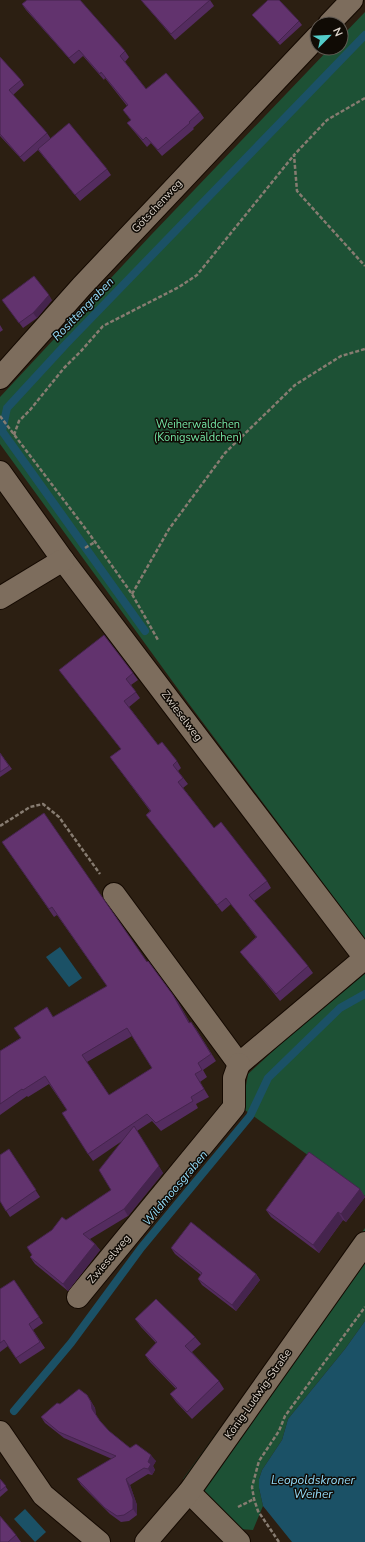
<svg xmlns="http://www.w3.org/2000/svg" width="365" height="1542" font-family="'Nunito Sans',sans-serif">
  <style>
    .green { fill: #1d5135 }
    .water { fill: #1b5166 }
    .lines { fill: none; stroke-linecap: round; stroke-linejoin: round }
    .stream { stroke: #1b5166; stroke-width: 8 }
    .minor-casing { stroke: #140901; stroke-width: 24 }
    .path { stroke: #877c71; stroke-width: 2.5; stroke-dasharray: 4 2; stroke-linecap: butt }
    .minor { stroke: #7d6d5d; stroke-width: 22 }
    .wall { fill: #542c5f; fill-rule: evenodd }
    .shaded-wall { fill: #45244d }
    .building { fill: #62336e; stroke: #45244d; fill-rule: evenodd }
    .labels { text-anchor: middle; dominant-baseline: central; stroke-width: 3; stroke-linejoin: round; paint-order: stroke }
    .street-label { font-size: 11px; fill: #dcd3ca; stroke: #100b05 }
    .park-label { font-size: 11px; fill: #73e5a5; stroke: #100b05 }
    .water-label { font-size: 12px; font-style: italic; fill: #93dbf9; stroke: #100b05 }
  </style>
  <rect width="100%" height="100%" fill="#2c1f12"/>
  <!-- green -->
  <g class="green">
    <path d="M365 12V939L186 700 0 444V397L151 235 330 48H341V37Z"/>
    <path d="M365 966V1196L242 1108 248 1074Z"/>
    <path d="M365 1228V1321L345 1349 288 1419 282 1440 262 1470 259 1479V1488L263 1506 253 1530 210 1527 183 1479Z"/>
  </g>
  <!-- water -->
  <g class="water">
    <path d="M60 947 82 978 69 987 46 957Z"/>
    <path d="M365 1321V1542H292L263 1506 259 1488V1479L262 1470 282 1440 288 1419 345 1349Z"/>
    <path d="M25 1509 46 1532 35 1542 14 1519Z"/>
  </g>
  <g class="lines">
    <!-- stream -->
    <g class="stream">
      <path d="M145 631 2 431 7 408 66 344 365 35"/>
      <path d="M14 1411 71 1343 141 1248 250 1116 268 1078 340 1008 365 994"/>
    </g>
    <defs>
      <g id="minor">
        <path d="M329 24 352 0"/>
        <path d="M0 378 82 286 317 37"/>
        <path d="M0 472 63 560 365 958 239 1064 114 894"/>
        <path d="M0 598 63 560"/>
        <path d="M78 1297 234 1107V1078L239 1064"/>
        <path d="M0 1432 43 1495 99 1542"/>
        <path d="M189 1492 239 1542"/>
        <path d="M146 1542 189 1492 365 1243"/>
      </g>
    </defs>
    <!-- minor casing -->
    <use href="#minor" class="minor-casing"/>
    <!-- path -->
    <g class="path">
      <path d="M365 98 327 120 294 155 297 191 365 266"/>
      <path d="M0 416 88 532 132 594 158 640"/>
      <path d="M14 435 19 421 30 410 64 368 82 350 103 326 179 287 197 275 294 155"/>
      <path d="M85 548 95 542"/>
      <path d="M132 594 169 529 225 453 295 385 341 356 365 349"/>
      <path d="M0 826 30 807 43 804 59 817 100 874"/>
      <path d="M238 1507 254 1499"/>
      <path d="M279 1542 258 1511 254 1499 252 1487 259 1461 279 1431 285 1416 365 1307"/>
    </g>
    <!-- minor -->
    <use href="#minor" class="minor"/>
  </g>
  <!-- wall -->
  <g class="wall">
    <path d="M141 0H210L214 6 175 40Z"/>
    <path d="M22 4 125 51 129 57 125 62 146 89 200 112 204 118 193 128 194 129 162 156 151 143 147 147 127 123 131 120 123 110 127 106 105 78 104 80 83 56 74 64 26 10Z"/>
    <path d="M252 15 299 21 302 25 280 45 255 18Z"/>
    <path d="M0 57 21 80 24 85 13 95 47 133 51 139 107 169 111 175 80 201 38 150 24 162 0 136Z"/>
    <path d="M2 300H52L37 318 23 328Z"/>
    <path d="M0 325 3 330 0 332Z"/>
    <path d="M59 670 133 673 138 680 131 685 140 698 129 707 158 745 177 761 181 768 178 771 188 784 183 788 214 828 267 881 271 888 254 901 308 966 313 973 280 1001 245 958 240 952 256 937 231 904 222 912 151 821 146 815 150 811 110 757 121 749Z"/>
    <path d="M0 753 12 769 0 777Z"/>
    <path d="M2 842 147 962 178 1002 190 1023 196 1029 216 1061 203 1070 207 1077 200 1082 209 1097 196 1104 198 1108 161 1131 152 1121 137 1131 163 1173 128 1216 90 1239 95 1244 100 1250 68 1291 35 1264 30 1257 66 1220 111 1190 122 1141 93 1161 88 1154 67 1110 49 1084 28 1097 27 1096 0 1115V1051L53 1017 107 986 57 915 54 917ZM132 1036 152 1068 109 1095 87 1062Z"/>
    <path d="M9 1149 40 1197 10 1217 0 1201Z"/>
    <path d="M360 1189 365 1197 346 1222 343 1220 319 1253 271 1217 266 1210Z"/>
    <path d="M171 1248 256 1274 260 1280 236 1311 202 1285 198 1279 201 1275 175 1254Z"/>
    <path d="M14 1280 43 1323 33 1330 45 1348 20 1364 8 1346 0 1352V1289Z"/>
    <path d="M135 1319 195 1337 201 1344 192 1352 219 1381 224 1389 192 1419 176 1402 170 1394 176 1389 150 1362 145 1355 156 1343 141 1327Z"/>
    <path d="M87 1395 95 1408 96 1415 100 1422 109 1431 130 1448 156 1461 153 1466 155 1470 152 1475 148 1474 130 1485 137 1505V1515L129 1521 121 1522 110 1514 81 1485 77 1479 112 1459 64 1438 45 1423 41 1417 60 1404Z"/>
    <path d="M0 1479 8 1490 0 1497Z"/>
    <path d="M16 1535 21 1542H0Z"/>
  </g>
  <!-- shaded-wall -->
  <g class="shaded-wall">
    <path d="M49 295 52 300 37 318 33 313Z"/>
    <path d="M173 995 178 1002 194 1030 189 1023Z"/>
    <path d="M191 1022 196 1029 216 1061 211 1054Z"/>
    <path d="M134 1126 163 1173 128 1216 124 1209Z"/>
    <path d="M360 1189 365 1197 346 1222 341 1214Z"/>
    <path d="M338 1212 343 1220 319 1253 313 1245Z"/>
    <path d="M95 1244 100 1250 68 1291 63 1284Z"/>
    <path d="M256 1274 260 1280 236 1311 232 1305Z"/>
    <path d="M87 1395 95 1408 96 1415 92 1409Z"/>
    <path d="M151 1455 156 1461 153 1466 155 1470 152 1475 148 1469V1462Z"/>
    <path d="M126 1479 130 1485 137 1505V1515L133 1509Z"/>
  </g>
  <!-- building -->
  <g class="building">
    <path d="M27 0H80L125 51 120 56 146 89 166 73 200 112 189 122 190 123 158 150 146 137 143 140 127 123 131 120 123 110 128 105 101 72 100 74 79 50 69 58 22 4Z"/>
    <path d="M141 0H210L171 34Z"/>
    <path d="M268 0H279L299 21 278 42 252 15Z"/>
    <path d="M0 57 21 80 9 90 47 133 20 157 0 134Z"/>
    <path d="M69 123 107 169 75 195 38 149Z"/>
    <path d="M34 276 49 295 33 313 19 323 2 300Z"/>
    <path d="M104 635 133 673 126 679 136 692 124 701 158 745 162 742 177 761 173 765 183 778 178 782 214 828 221 822 267 881 249 895 308 966 276 994 240 952 257 937 226 898 217 905 146 815 151 811 110 757 121 749 59 670Z"/>
    <path d="M0 753 9 766 0 772Z"/>
    <path d="M44 813 147 962 148 961 173 995 189 1023 191 1022 211 1054 198 1063 202 1070 195 1074 204 1089 191 1097 193 1101 156 1123 147 1114 88 1154 62 1113 67 1110 45 1076 23 1090 22 1089 0 1104V1051L21 1038 14 1028 47 1007 53 1017 107 986 52 907 49 909 2 842ZM127 1028 152 1068 109 1095 82 1055Z"/>
    <path d="M134 1126 159 1166 124 1209 83 1234 95 1244 63 1284 30 1257 32 1255 27 1247 52 1230 62 1217 66 1220 111 1190 99 1170Z"/>
    <path d="M9 1149 36 1190 6 1211 0 1201V1155Z"/>
    <path d="M309 1152 360 1189 341 1214 338 1212 313 1245 266 1210Z"/>
    <path d="M191 1222 256 1274 232 1305 198 1279 202 1273 171 1248Z"/>
    <path d="M14 1280 39 1317 29 1324 40 1342 16 1358 4 1340 0 1343V1289Z"/>
    <path d="M156 1299 195 1337 185 1346 219 1381 187 1412 170 1394 177 1388 145 1355 157 1342 135 1319Z"/>
    <path d="M79 1389 87 1395 91 1402 92 1409 100 1421 109 1431 130 1448 136 1444 151 1455 148 1462 151 1464 148 1469 144 1468 126 1479 133 1499V1509L124 1515 117 1516 105 1508 77 1479 116 1456 59 1432 41 1417 57 1403 60 1404Z"/>
    <path d="M0 1479 6 1486 0 1491Z"/>
    <path d="M0 1516 16 1535 8 1542H0Z"/>
  </g>
  <g class="labels">
    <!-- street labels -->
    <g class="street-label">
      <text transform="translate(157 206) rotate(-47)">Götschenweg</text>
      <text transform="translate(182 716) rotate(53)">Zwieselweg</text>
      <text transform="translate(109 1259) rotate(-50)">Zwieselweg</text>
      <text transform="translate(258 1394) rotate(-55)">König-Ludwig-Straße</text>
    </g>
    <!-- park labels -->
    <g class="park-label">
      <text x="198" y="424">Weiherwäldchen<tspan x="198" dy="13">(Königswäldchen)</tspan></text>
    </g>
    <!-- water labels -->
    <g class="water-label">
      <text transform="translate(83 309) rotate(-46)">Rosittengraben</text>
      <text transform="translate(175 1188) rotate(-50)">Wildmoosgraben</text>
      <text x="313" y="1480">Leopoldskroner<tspan x="313" dy="14">Weiher</tspan></text>
    </g>
  </g>
  <!-- north arrow -->
  <g transform="translate(329 36) rotate(66)"><circle r="19" fill="#100b05" stroke="#625b54"/>
  <path d="M0-3L7 15L0 10L-7 15Z" fill="#53cdca"/>
  <text y="-6" font-size="11" font-weight="bold" text-anchor="middle" fill="#dcd3ca">N</text>
  </g>
</svg>
